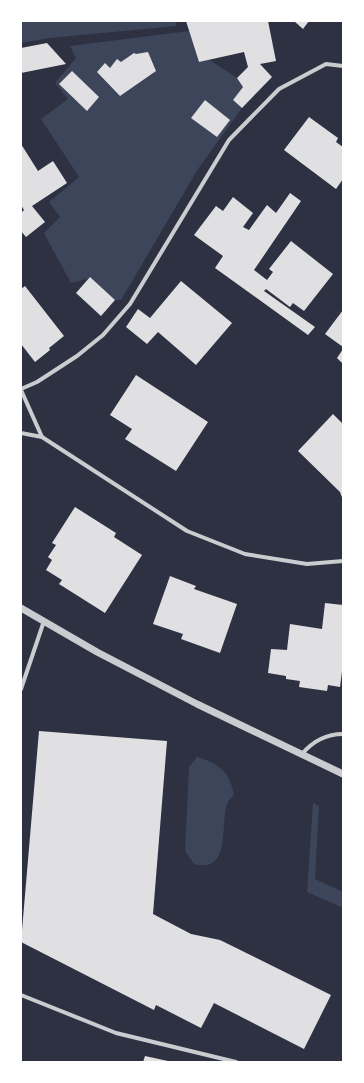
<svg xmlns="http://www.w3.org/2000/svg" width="364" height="1083" font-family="'Roboto Condensed',sans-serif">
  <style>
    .green { fill: #3c4559 }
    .building { fill: #e0e0e3 }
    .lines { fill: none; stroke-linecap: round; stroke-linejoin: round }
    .minor { stroke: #caccd0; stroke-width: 4 }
    .tertiary { stroke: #caccd0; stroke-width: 7 }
  </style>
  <rect width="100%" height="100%" fill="#2d3142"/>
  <!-- green -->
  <g class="green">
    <path d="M21 21H176V26L50 38 21 43Z"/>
    <path d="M189 31 199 62 208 59 237 78 243 87 233 100 242 108 198 169 121 300H115L90 278 71 283 44 233 60 217 49 202 79 177 41 119 68 99 55 83 76 58 70 46Z"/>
    <path d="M197 757C219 763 230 772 234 795 232 797 229 800 228 802 219 822 233 874 194 864L185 851 189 767Z"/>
    <path d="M313 803 319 806 315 879 343 892V908L307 892Z"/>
  </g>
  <!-- building -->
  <g class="building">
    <path d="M186 21H268L276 61 260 64 272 77 242 108 233 100 243 87 237 78 248 67 244 52 199 62Z"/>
    <path d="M294 21H309L303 29Z"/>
    <path d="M47 43 66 64 21 73V48Z"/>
    <path d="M148 52 156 71 120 96 97 72 105 63 110 68 117 59 121 62 134 53 136 54Z"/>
    <path d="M72 71 99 97 87 111 59 84Z"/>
    <path d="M205 100 230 120 217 137 191 118Z"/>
    <path d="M309 117 338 138 336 142 343 147V179L336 189 284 150Z"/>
    <path d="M21 144 38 171 53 161 67 183 32 206 45 222 26 237 21 231V213L24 210 21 205Z"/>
    <path d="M290 193 301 201 254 270 267 280 273 272 269 269 291 241 333 274 304 311 293 303 290 307 266 289 264 291 315 327 308 335 215 268 223 256 194 235 216 206 223 211 233 197 253 213 243 227 249 230 267 205 276 213Z"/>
    <path d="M90 277 115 300 101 316 76 293Z"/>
    <path d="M181 281 232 323 196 365 158 332 147 344 126 327 138 309 150 318Z"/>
    <path d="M25 286 64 336 49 348 50 350 35 362 21 344V289Z"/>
    <path d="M343 310V347L325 334Z"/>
    <path d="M343 349V364L337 358Z"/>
    <path d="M136 375 208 422 176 471 125 439 132 429 110 415Z"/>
    <path d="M333 414 343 424V500L340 492 298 451Z"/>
    <path d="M75 507 116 533 114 537 142 555 105 613 59 584 62 580 46 570 52 560 48 557 56 545 52 543Z"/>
    <path d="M170 576 196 586 194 589 237 604 220 653 181 639 183 634 153 624Z"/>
    <path d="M325 603 343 605V664L340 687 328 685 327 691 299 687 300 681 286 679V676L268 673 271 649 287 650 290 624 322 629Z"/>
    <path d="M39 731 167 741 153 914 191 934 220 940 331 995 304 1049 214 1003 201 1028 156 1005 154 1010 21 942Z"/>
    <path d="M145 1056 168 1061V1062H143Z"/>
  </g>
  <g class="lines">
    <!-- minor -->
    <g class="minor">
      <path d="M21 389 37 382 77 356 103 335 130 304 229 140 279 89 326 64 343 66"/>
      <path d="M21 390 42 437"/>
      <path d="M21 433 42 437 187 531 245 554 307 564 343 561"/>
      <path d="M21 689 44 621"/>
      <path d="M302 754C313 741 326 734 343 734"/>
      <path d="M21 995 116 1033 236 1062"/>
    </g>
    <!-- tertiary -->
    <path class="tertiary" d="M21 608 97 652 197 704 343 774"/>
  </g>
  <!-- border -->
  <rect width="364" height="1083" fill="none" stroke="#ffffff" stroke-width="44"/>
</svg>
